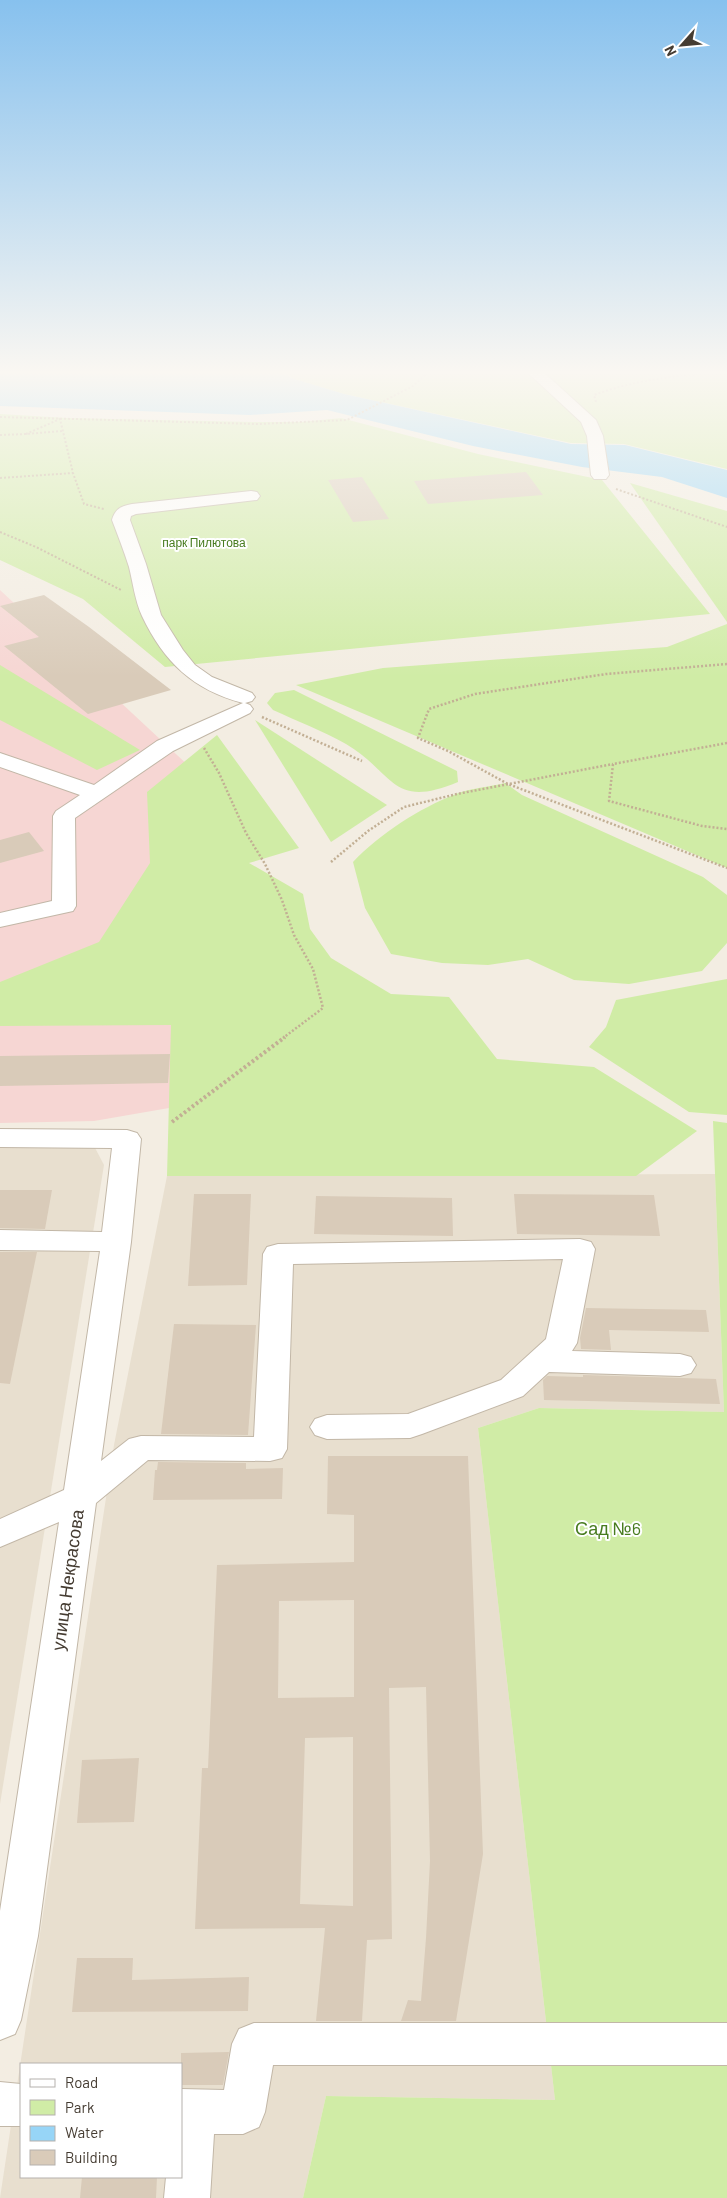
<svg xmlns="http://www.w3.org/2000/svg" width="727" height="2198" font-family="Barlow,sans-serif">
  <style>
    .residential { fill: #e8dfcf; fill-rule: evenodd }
    .medical { fill: #f6d6d3 }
    .green { fill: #d0eca6 }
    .water { fill: #97d5f7 }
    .building { fill: #d9cbb9; fill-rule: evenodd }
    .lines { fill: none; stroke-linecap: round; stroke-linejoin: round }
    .minor-casing { stroke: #c2b7a7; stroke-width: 2 }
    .path-far2 { stroke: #c2af94; stroke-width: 2; stroke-dasharray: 2 2; stroke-linecap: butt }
    .path-far1 { stroke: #c2af94; stroke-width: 2.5; stroke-dasharray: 2 2; stroke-linecap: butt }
    .path { stroke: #c2af94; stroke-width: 4; stroke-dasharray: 2.5 2.5; stroke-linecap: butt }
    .minor { fill: #fff; fill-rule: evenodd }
    .labels { text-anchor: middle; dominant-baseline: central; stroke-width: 4; stroke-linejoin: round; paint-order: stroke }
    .far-park-label { font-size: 12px; fill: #487c20; stroke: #fff }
    .near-park-label { font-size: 18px; fill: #487c20; stroke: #fff }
    .near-street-label { font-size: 18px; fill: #453c32; stroke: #fff }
  </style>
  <rect width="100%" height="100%" fill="#f3ede2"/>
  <!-- residential -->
  <g class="residential">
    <path d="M0 1144H93L104 1165 0 1804Z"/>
    <path d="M715 1174 724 1412 539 1408 478 1428 555 2100 326 2096 303 2198H0L114 1445 167 1176ZM21 2064H181V2177H21Z"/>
  </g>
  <!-- medical -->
  <path class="medical" d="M0 590 206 782 310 1003 169 1108 94 1121 0 1123Z"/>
  <!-- green -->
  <g class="green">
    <path d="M281 369H727V469L624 444 571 443 344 394 291 378Z"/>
    <path d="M0 414 67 418 253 422H302L341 418 478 454 602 480 710 614 165 667 83 599 0 560Z"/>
    <path d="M630 483 727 511V622Z"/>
    <path d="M727 624V868L296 685 383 668 667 647Z"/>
    <path d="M0 665 140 750 97 770 0 720Z"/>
    <path d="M294 690 457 771 458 782C391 810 395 773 346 744 323 731 297 721 273 710L267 703 275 693Z"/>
    <path d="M255 720 387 805 331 842Z"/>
    <path d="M217 735 299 848 249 863 303 894 310 929 331 958 391 994 449 997 497 1059 594 1067 697 1131 636 1176H167L171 1025 0 1026V982L99 942 150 863 147 792Z"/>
    <path d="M505 783 522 795 703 877 727 895V943L702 971 629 984 574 980 528 959 488 965 442 963 391 954 365 908 353 862C381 833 418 809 456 794 471 788 489 787 505 783Z"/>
    <path d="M727 979V1115L689 1112 589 1047 606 1027 616 1000Z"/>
    <path d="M713 1121 727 1123V2198H303L326 2096 555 2100 478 1428 539 1408 724 1412Z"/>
  </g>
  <!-- water -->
  <path class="water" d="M0 369H281L291 378 344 394 571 444 625 445 727 470V498L662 477 582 467 473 446 327 410 250 415 0 406Z"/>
  <!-- building -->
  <g class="building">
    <path d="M526 472 543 495 428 504 414 481Z"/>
    <path d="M362 477 389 519 353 522 328 480Z"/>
    <path d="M44 595 89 627 171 690 88 714 4 646 39 637 0 606Z"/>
    <path d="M29 832 44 851 0 863V840Z"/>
    <path d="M170 1054 168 1083 0 1086V1056Z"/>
    <path d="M0 1190H52L45 1229 0 1228Z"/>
    <path d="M194 1194H251L247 1285 188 1286Z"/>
    <path d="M514 1194 654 1195 660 1236 517 1234Z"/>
    <path d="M316 1196 452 1198 453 1236 314 1234Z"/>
    <path d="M0 1252H37L10 1384 0 1383Z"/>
    <path d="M586 1308 706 1310 709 1332 609 1330 611 1350 581 1349 580 1338Z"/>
    <path d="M174 1324 256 1325 248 1435 161 1434Z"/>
    <path d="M583 1375 716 1379 720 1404 544 1400 543 1380 547 1376 583 1377Z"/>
    <path d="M328 1456H468L483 1854 456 2021H401L408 2000 421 2001 426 1938 430 1861 426 1687 389 1688 392 1939 367 1940 362 2021H316L325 1928 195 1929 202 1768H208L217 1565 354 1562V1515L327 1514ZM354 1600V1697L278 1698 279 1601ZM353 1737V1906L300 1904 305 1738Z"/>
    <path d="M158 1462 246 1463V1469L283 1468 282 1499 153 1500 155 1470H157Z"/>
    <path d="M139 1758 134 1822 77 1823 82 1760Z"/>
    <path d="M77 1958H133L132 1980 249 1977 248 2011 72 2012Z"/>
    <path d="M229 2052 223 2085H181V2053Z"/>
    <path d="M82 2177H157L156 2198H80Z"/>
  </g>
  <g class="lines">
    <defs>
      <g id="minor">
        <path d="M524 369H540L596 420 603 436 609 475 606 479H594L591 475 587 436 581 422Z"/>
        <path d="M251 491 257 492 260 496 257 500 136 514 131 516 130 520 146 564 161 615 183 650 195 665 212 677 252 693 255 697 252 701 245 703 250 705 253 709 250 713 173 751 75 818 76 906 73 911 0 927V913L52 901 53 816 56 811 80 795 0 767V753L94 785 157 741 243 703C193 690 164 662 142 616 135 601 133 583 129 567 124 551 118 536 112 520 115 509 121 506 132 504Z"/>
        <path d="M0 1129 127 1130 137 1133 141 1139 131 1242 101 1461 129 1439 141 1436 254 1437 263 1254 267 1247 278 1244 580 1239 591 1242 595 1249 577 1343 572 1351 680 1354 691 1357 696 1365 691 1373 680 1376 549 1372 523 1396 422 1434 410 1438 327 1439 315 1435 310 1427 315 1419 327 1415 408 1414 501 1380 546 1339 563 1259 293 1264 287 1449 282 1458 270 1461 148 1460 96 1503 38 1936 21 2020 15 2034 0 2040V1911L59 1522 0 1547V1519L64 1490 100 1251 0 1250V1230L102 1232 112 1148 0 1147Z"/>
        <path d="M254 2023H727V2065H273L265 2112 259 2127 243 2134H214L210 2198H164L166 2177H181V2089L224 2090 232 2044 239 2029Z"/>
        <path d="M0 2082 21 2084V2126H0Z"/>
      </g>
    </defs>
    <!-- minor casing -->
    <use href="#minor" class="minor-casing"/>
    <!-- path-far2 -->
    <g class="path-far2">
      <path d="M596 402 594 395C637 379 681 375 727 372"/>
      <path d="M0 417 258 424 347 420 413 386 425 375 426 369"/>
      <path d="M62 431 26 434 60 419 73 473 84 504 104 509"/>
      <path d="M0 435 26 434"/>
      <path d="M0 478 73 473"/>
      <path d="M616 489 727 527"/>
      <path d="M0 532 36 547 121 590"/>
    </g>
    <!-- path-far1 -->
    <g class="path-far1">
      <path d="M727 664 606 674 475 694 429 709 418 738 448 751 508 784 727 868"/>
      <path d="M262 717 362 761"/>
      <path d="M727 743 613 764 609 801 702 826 727 829"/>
      <path d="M204 748 219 773 246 833 265 864 282 900 294 935 313 969 323 1008 283 1038"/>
      <path d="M331 862 368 831 404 807 457 794 613 764"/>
    </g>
    <!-- path -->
    <path class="path" d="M172 1122 285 1037"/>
    <!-- minor -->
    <use href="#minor" class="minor"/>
  </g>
  <!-- sky -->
  <linearGradient id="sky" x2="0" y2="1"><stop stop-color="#87c1ee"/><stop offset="0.55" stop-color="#faf7f2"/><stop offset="1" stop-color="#faf7f2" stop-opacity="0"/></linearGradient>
  <rect width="727" height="677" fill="url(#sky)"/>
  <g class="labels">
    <!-- far-park labels -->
    <g class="far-park-label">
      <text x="204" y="542">парк Пилютова</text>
    </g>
    <!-- near-park labels -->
    <g class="near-park-label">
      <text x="608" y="1528">Сад №6</text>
    </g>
    <!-- near-street labels -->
    <g class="near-street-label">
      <text transform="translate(67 1580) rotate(-82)">улица Некрасова</text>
    </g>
  </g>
  <!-- legend -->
  <rect x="20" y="2063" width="162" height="115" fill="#ffffff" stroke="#b5b1ad"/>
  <rect x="30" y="2079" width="25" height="8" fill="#ffffff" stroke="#b5b1ad"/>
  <text x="65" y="2088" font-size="15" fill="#453c32">Road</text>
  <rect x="30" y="2100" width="25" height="15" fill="#d0eca6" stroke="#b5b1ad"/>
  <text x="65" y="2113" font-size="15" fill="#453c32">Park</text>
  <rect x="30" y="2126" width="25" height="15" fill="#97d5f7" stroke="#b5b1ad"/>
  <text x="65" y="2138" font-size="15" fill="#453c32">Water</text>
  <rect x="30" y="2150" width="25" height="15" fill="#d9cbb9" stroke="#b5b1ad"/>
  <text x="65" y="2163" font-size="15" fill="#453c32">Building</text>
  <!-- north arrow -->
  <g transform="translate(682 45) rotate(243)" stroke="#ffffff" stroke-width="4" paint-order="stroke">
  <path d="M0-4L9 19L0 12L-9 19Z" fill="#453c32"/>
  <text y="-8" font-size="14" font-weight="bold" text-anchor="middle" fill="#453c32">N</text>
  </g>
</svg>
